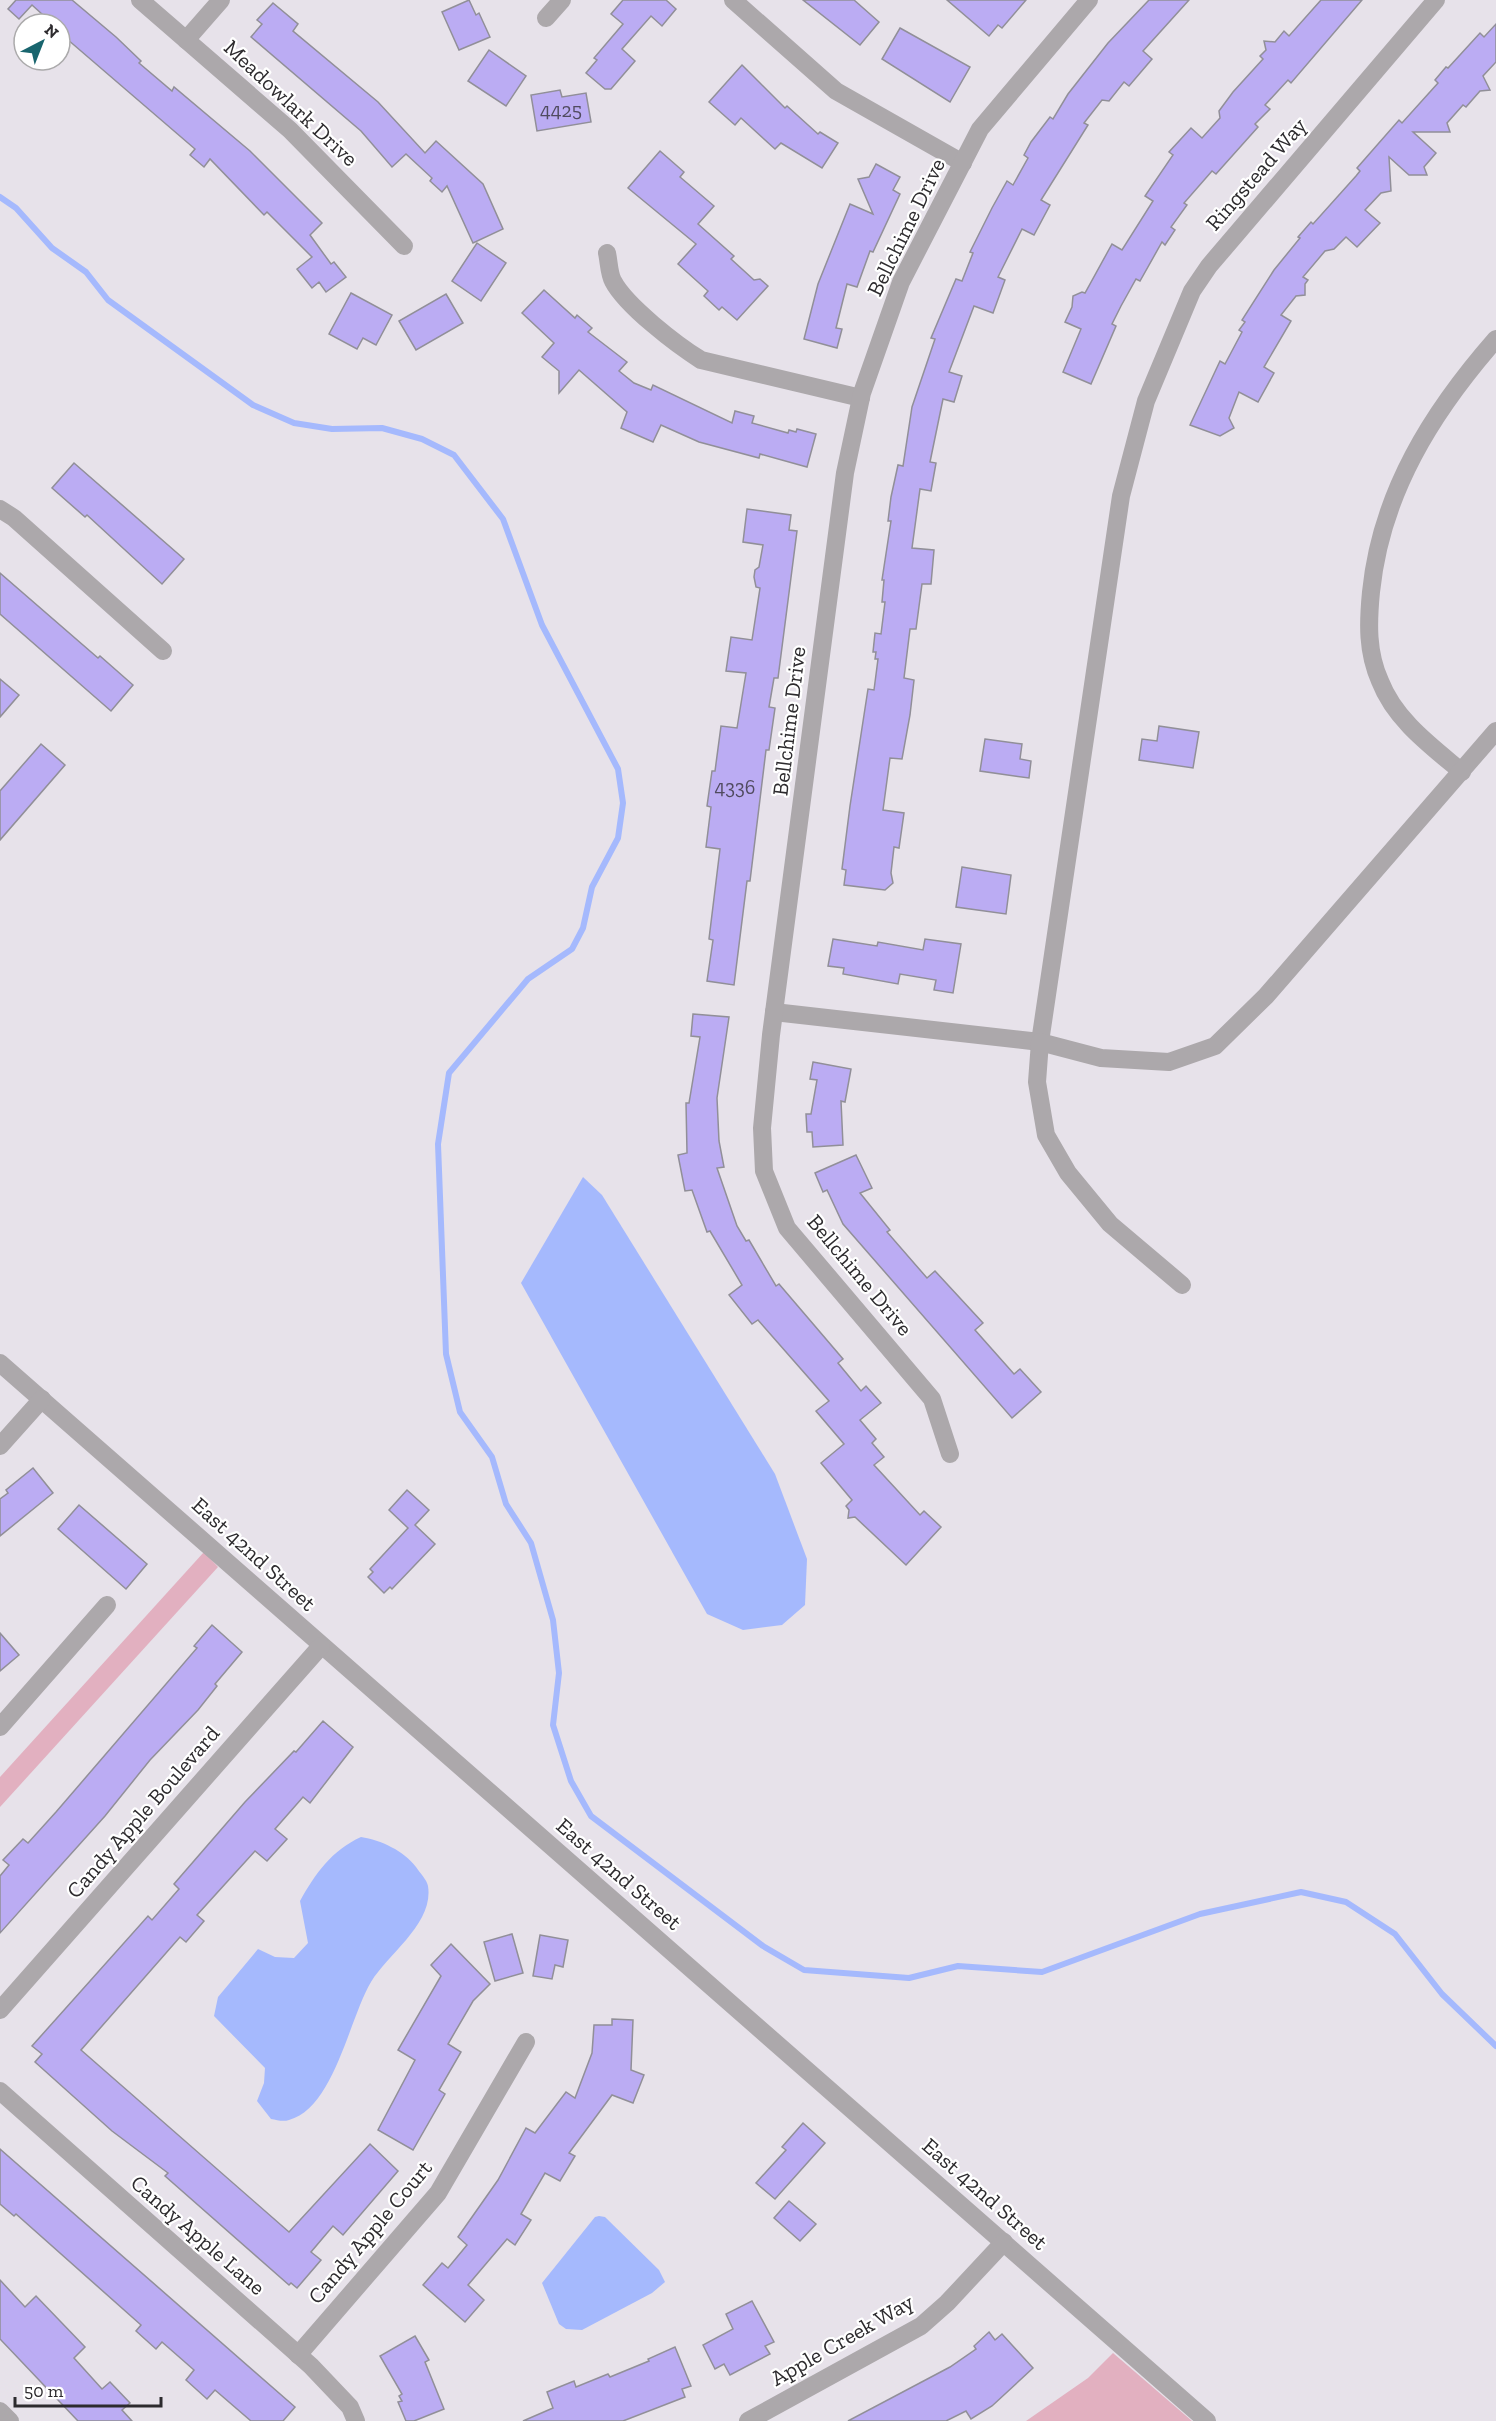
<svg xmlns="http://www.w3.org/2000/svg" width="1496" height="2421" font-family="'Zilla Slab',serif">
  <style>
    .green { fill: #e2b0c0 }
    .water { fill: #a5b9fd }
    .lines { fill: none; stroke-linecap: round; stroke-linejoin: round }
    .stream { stroke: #a5b9fd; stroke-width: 6 }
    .building { fill: #bbacf3; stroke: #918f98; stroke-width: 1.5 }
    .minor { stroke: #aca8ab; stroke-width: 18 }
    .labels { text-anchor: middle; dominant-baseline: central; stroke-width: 4.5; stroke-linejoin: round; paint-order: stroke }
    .number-label { font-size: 20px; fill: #504b5f }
    .street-label { font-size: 22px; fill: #2d2b2e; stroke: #fff }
  </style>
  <rect width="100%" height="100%" fill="#e7e2ea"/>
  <!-- green -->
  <g class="green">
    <path d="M204 1552 218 1567 0 1807V1777Z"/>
    <path d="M1113 2353 1192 2421H1026L1088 2378Z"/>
  </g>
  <!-- water -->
  <g class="water">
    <path d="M583 1177 602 1195 775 1474 807 1559 805 1605 782 1625 743 1630 707 1614 521 1283Z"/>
    <path d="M361 1837C381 1840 404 1851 416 1867 420 1873 427 1880 428 1886 434 1923 389 1953 371 1982 349 2019 334 2108 289 2120 283 2122 277 2120 271 2119L257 2101 264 2083 265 2068 214 2016 218 1997 258 1949 275 1957 294 1958 308 1943 300 1901C315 1874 332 1850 361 1837Z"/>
    <path d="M599 2216 605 2217 659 2270 665 2282 652 2293 582 2330 566 2329 559 2324 542 2283 595 2217Z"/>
  </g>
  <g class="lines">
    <!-- stream -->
    <path class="stream" d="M0 197 16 208 52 248 86 272 108 300 253 405 294 423 332 429 382 428 422 439 454 455 503 519 542 625 618 769 623 803 618 838 592 887 583 928 572 949 528 979 449 1073 438 1144 446 1354 460 1412 492 1457 506 1504 531 1543 553 1620 559 1673 553 1725 571 1781 591 1816 763 1946 804 1970 909 1978 958 1966 1042 1972 1200 1914 1301 1892 1346 1902 1395 1934 1442 1994 1496 2046"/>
  </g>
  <!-- building -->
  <g class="building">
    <path d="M16 0H72L116 37 141 61 139 63 172 91 174 87 250 151 322 223 310 235 331 264 334 262 346 277 326 292 319 282 312 288 297 269 312 257 267 212 264 215 210 159 204 167 190 155 195 149 60 33V24H53L32 5 19 19 8 9Z"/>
    <path d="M469 0 476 15 479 13 490 37 459 50 442 12Z"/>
    <path d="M623 0H666L676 9 662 26 651 16 622 49 635 61 611 89H605L586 73 597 60 594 58 623 24 611 14Z"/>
    <path d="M803 0H854L879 22 860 45Z"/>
    <path d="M947 0H1026L1002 28 998 25 989 36Z"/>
    <path d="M1149 0H1189L1143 51 1152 59 1129 86 1124 82 1109 101 1102 100 1084 123 1088 125 1041 200 1050 205 1034 235 1022 229 998 277 1005 280 993 313 974 306 949 372 962 376 954 402 943 399 930 462 936 463 931 491 920 489 912 548 934 550 931 584H922L916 629H910L904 678 914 680 910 715 902 759 890 758 883 810 904 813 899 848 894 847 891 873 893 883 885 890 844 885 846 870 842 869 850 806 868 689 874 690 878 659H875L876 652H873L875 633 881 634 885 602H882L884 580H882L891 521H888L891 497 898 465 903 466 912 407 935 339 931 338 956 279 962 281 973 253 970 252 992 208 1007 181 1013 185 1028 158 1024 155 1031 142 1050 117 1053 119 1068 94 1108 43Z"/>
    <path d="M1321 0H1362L1291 83 1288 80 1265 105 1270 109 1255 124 1258 127 1216 174 1212 171 1184 203 1187 205 1171 227 1175 230 1165 245 1162 242 1140 281 1136 279 1121 306 1112 324 1116 326 1091 384 1063 372 1081 329 1065 322 1072 307 1073 296 1082 292 1085 293 1112 244 1122 250 1153 201 1145 196 1173 155 1169 152 1191 128 1202 138 1220 118 1219 111 1233 92 1263 59 1260 56 1266 50 1264 41 1275 42 1284 31 1289 36Z"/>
    <path d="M273 3 298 24 293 31 378 102 425 153 436 141 483 184 503 229 473 243 447 186 442 192 430 181 432 178 406 154 392 167 361 131 251 37 262 24 257 20Z"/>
    <path d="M1496 24V62L1483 76 1490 90 1480 91 1466 107 1463 105 1447 123 1450 132H1413L1436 153 1424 167 1427 175H1409L1389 157 1391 191 1381 193 1365 210 1380 223 1357 247 1346 237 1334 249 1325 251 1303 277 1308 280 1305 284V295L1296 296 1281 315 1291 321 1264 367 1274 373 1258 402 1239 392 1229 418 1234 428 1220 436 1190 425 1220 361 1225 364 1242 332 1239 330 1245 322 1242 320 1274 270 1300 238 1298 237 1311 222 1313 224 1356 176 1360 171 1357 168 1399 120 1402 123 1438 83 1435 80 1446 67 1448 68 1480 33 1484 37Z"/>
    <path d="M900 28 970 67 950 102 882 59Z"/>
    <path d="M489 50 526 76 506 106 468 81Z"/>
    <path d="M742 65 785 108 787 106 818 134 820 132 838 143 822 168 781 143 775 149 741 118 735 125 709 102Z"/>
    <path d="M560 90 562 97 586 93 591 122 537 131 531 95Z"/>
    <path d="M660 151 684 172 680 177 714 206 698 224 734 256 731 259 754 280 760 279 768 286 737 320 722 307 719 310 704 296 708 291 678 264 696 244 628 188Z"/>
    <path d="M876 164 900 177 893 190 900 194 873 252 870 251 857 287 847 284 836 328 842 329 837 348 804 339 818 284 850 204 873 214 858 179 869 177Z"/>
    <path d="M477 243 506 263 481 301 452 281Z"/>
    <path d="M544 290 575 318 577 315 592 328 588 332 627 362 619 371 634 383 651 390 653 385 732 423 735 411 754 416 752 423 788 433 789 430 796 432 797 429 816 434 807 467 760 454 759 458 699 442 661 425 653 442 621 428 627 412 579 370 559 393V371L542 357 554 343 522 313Z"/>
    <path d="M351 293 392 315 376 345 363 338 357 349 329 334Z"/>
    <path d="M446 294 463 323 416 350 399 321Z"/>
    <path d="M74 463 184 559 162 584 87 515 85 517 52 488Z"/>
    <path d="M747 509 791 515 789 530 797 531 778 678H774L769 707 775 708 769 750H766L750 881H747L734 985 707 981 713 940 709 939 720 849 706 847 711 807 707 806 712 771H715L721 726 737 728 746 673 726 671 731 637 752 640 760 588 756 587 754 577 755 570 759 567 763 545 743 542Z"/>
    <path d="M0 573 98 658 100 656 133 685 111 711 0 614Z"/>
    <path d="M0 679 19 695 0 717Z"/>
    <path d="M1159 726 1199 732 1193 768 1139 760 1142 739 1157 741Z"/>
    <path d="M985 739 1022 744 1020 759 1031 761 1029 778 980 771Z"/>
    <path d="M41 744 65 765 0 840V791Z"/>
    <path d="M962 867 1011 875 1006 914 956 907Z"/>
    <path d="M833 939 877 946 878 942 923 950 925 939 961 944 953 993 934 990 936 980 900 974 898 984 843 974 844 968 828 966Z"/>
    <path d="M693 1014 729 1017 717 1098 719 1141 724 1167 717 1168 737 1226 746 1241 749 1240 776 1286 779 1284 843 1359 838 1363 861 1391 866 1386 881 1403 860 1420 876 1439 872 1443 884 1457 874 1465 920 1515 924 1511 941 1527 906 1565 855 1517 848 1518 849 1510 846 1506 852 1500 821 1463 844 1444 816 1411 829 1401 758 1320 752 1324 729 1295 742 1285 710 1231 707 1232 692 1190 685 1191 678 1155 687 1153 686 1103H689L700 1037 691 1036Z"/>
    <path d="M813 1062 851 1069 845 1102 841 1101 843 1145 813 1147 812 1132H807L806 1114H811L817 1080 810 1079Z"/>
    <path d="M856 1155 872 1188 860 1193 890 1230 887 1232 927 1278 935 1271 983 1323 975 1330 1014 1374 1020 1369 1041 1392 1012 1418 843 1224 827 1190 823 1192 815 1173Z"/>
    <path d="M33 1468 53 1493 0 1536V1499L8 1493 6 1490Z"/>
    <path d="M407 1490 429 1510 415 1525 435 1544 392 1589 390 1587 384 1593 368 1577 373 1572 370 1569 408 1528 389 1510Z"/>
    <path d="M79 1505 147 1564 126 1589 58 1529Z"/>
    <path d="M212 1625 242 1652 215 1684 217 1686 198 1710 150 1760 105 1816 0 1933V1876L9 1865 3 1860 23 1839 28 1843 56 1812 197 1648 194 1646Z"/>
    <path d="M0 1633 19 1655 0 1671Z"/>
    <path d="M323 1721 353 1747 310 1803 303 1797 275 1829 287 1839 267 1861 255 1851 197 1915 204 1921 186 1942 180 1937 81 2050 289 2232 370 2144 398 2171 343 2235 333 2226 311 2252 321 2260 297 2288 291 2283 289 2285 165 2176 168 2173 112 2131 35 2062 42 2054 32 2046 148 1916 152 1920 179 1889 174 1884 245 1802 294 1751 296 1752Z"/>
    <path d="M512 1934 523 1973 495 1981 484 1942Z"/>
    <path d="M540 1935 568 1940 563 1967 555 1965 552 1979 533 1976Z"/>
    <path d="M451 1944 490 1984 473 2001 448 2044 461 2052 439 2090 445 2094 413 2150 378 2130 415 2060 398 2050 441 1976 431 1965Z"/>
    <path d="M612 2019 633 2020 631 2070 644 2075 633 2103 612 2095 569 2153 575 2156 560 2181 545 2173 521 2214 531 2220 515 2245 507 2239 468 2285 484 2300 465 2322 423 2285 442 2263 448 2268 467 2245 458 2237 498 2180 526 2128 535 2133 566 2092 575 2098 592 2053 594 2025H612Z"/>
    <path d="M803 2123 825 2143 775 2199 756 2183 786 2150 782 2147Z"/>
    <path d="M0 2149 295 2407 283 2421H251L215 2390 207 2399 186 2380 194 2370 162 2342 156 2349 136 2331 141 2325 16 2214 14 2216 0 2204Z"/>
    <path d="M789 2201 816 2224 800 2241 774 2218Z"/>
    <path d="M0 2280 25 2307 36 2296 85 2347 74 2358 102 2389 110 2382 130 2403 122 2410 132 2421H78L0 2339Z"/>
    <path d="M752 2301 774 2342 765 2346 770 2354 730 2375 724 2364 715 2369 703 2345 733 2329 726 2314Z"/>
    <path d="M989 2332 995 2340 1002 2334 1033 2368 992 2406 971 2419 966 2411 946 2421H848L950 2367 976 2349 974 2346Z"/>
    <path d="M415 2336 429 2360 425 2362 444 2409 414 2421H406L398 2402 402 2401 399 2396 402 2394 380 2356Z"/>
    <path d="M675 2347 691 2386 682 2389 685 2397 623 2421H523L553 2408 547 2392 574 2381 576 2387 608 2374 610 2377 649 2361 648 2359Z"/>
  </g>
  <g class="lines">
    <!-- minor -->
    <g class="minor">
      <path d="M140 0 290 130 404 246"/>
      <path d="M733 0 836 91 963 163"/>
      <path d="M546 18 562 0"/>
      <path d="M186 40 221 0"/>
      <path d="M607 253C609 262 609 274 613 281 626 306 677 345 701 360L861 398"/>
      <path d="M0 509 14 518 163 651"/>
      <path d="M1462 772C1431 746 1395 720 1380 681 1367 652 1368 623 1371 592 1381 493 1432 412 1496 339"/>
      <path d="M774 1012 1040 1042 1121 496 1146 401 1192 291 1209 266 1436 0"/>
      <path d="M1182 1285 1110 1224 1068 1173 1046 1135 1037 1082 1040 1042 1101 1058 1169 1062 1215 1046 1266 996 1496 731"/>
      <path d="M0 1363 1207 2421"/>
      <path d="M0 1446 42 1399"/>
      <path d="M950 1454 932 1399 787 1228 764 1171 762 1128 771 1035 845 473 862 393 901 282 980 129 1089 0"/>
      <path d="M0 1727 107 1605"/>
      <path d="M0 2010 321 1646"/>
      <path d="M0 2091 311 2366 350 2407 356 2421"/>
      <path d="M298 2355 438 2193 526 2042"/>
      <path d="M0 2411 10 2421"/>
      <path d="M748 2421 921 2326 947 2303 1004 2242"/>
    </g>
  </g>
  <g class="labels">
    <!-- number labels -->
    <g class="number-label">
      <text x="561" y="110">4425</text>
      <text x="735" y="787">4336</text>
    </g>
    <!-- street labels -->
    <g class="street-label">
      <text transform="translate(291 103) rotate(43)">Meadowlark Drive</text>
      <text transform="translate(1256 174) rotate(-49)">Ringstead Way</text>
      <text transform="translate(906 227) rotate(-64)">Bellchime Drive</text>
      <text transform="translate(789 721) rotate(-83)">Bellchime Drive</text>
      <text transform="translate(860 1275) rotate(50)">Bellchime Drive</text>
      <text transform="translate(254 1554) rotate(42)">East 42nd Street</text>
      <text transform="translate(143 1812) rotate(-49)">Candy Apple Boulevard</text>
      <text transform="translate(619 1874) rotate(41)">East 42nd Street</text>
      <text transform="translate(985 2194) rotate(41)">East 42nd Street</text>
      <text transform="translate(370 2232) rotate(-50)">Candy Apple Court</text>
      <text transform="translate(198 2235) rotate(41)">Candy Apple Lane</text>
      <text transform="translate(842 2340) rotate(-30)">Apple Creek Way</text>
    </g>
  </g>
  <!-- north arrow -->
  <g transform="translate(42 42) rotate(42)"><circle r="28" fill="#ffffff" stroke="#abaaab" stroke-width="1.5"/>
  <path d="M0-4.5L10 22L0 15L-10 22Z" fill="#19656e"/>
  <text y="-9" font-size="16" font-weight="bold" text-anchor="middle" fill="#2d2b2e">N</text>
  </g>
  <!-- scale -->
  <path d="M15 2397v9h146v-9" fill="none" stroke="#2d2b2e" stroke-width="3"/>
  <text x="24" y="2397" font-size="18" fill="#2d2b2e" stroke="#ffffff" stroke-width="4.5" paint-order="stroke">50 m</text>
</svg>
